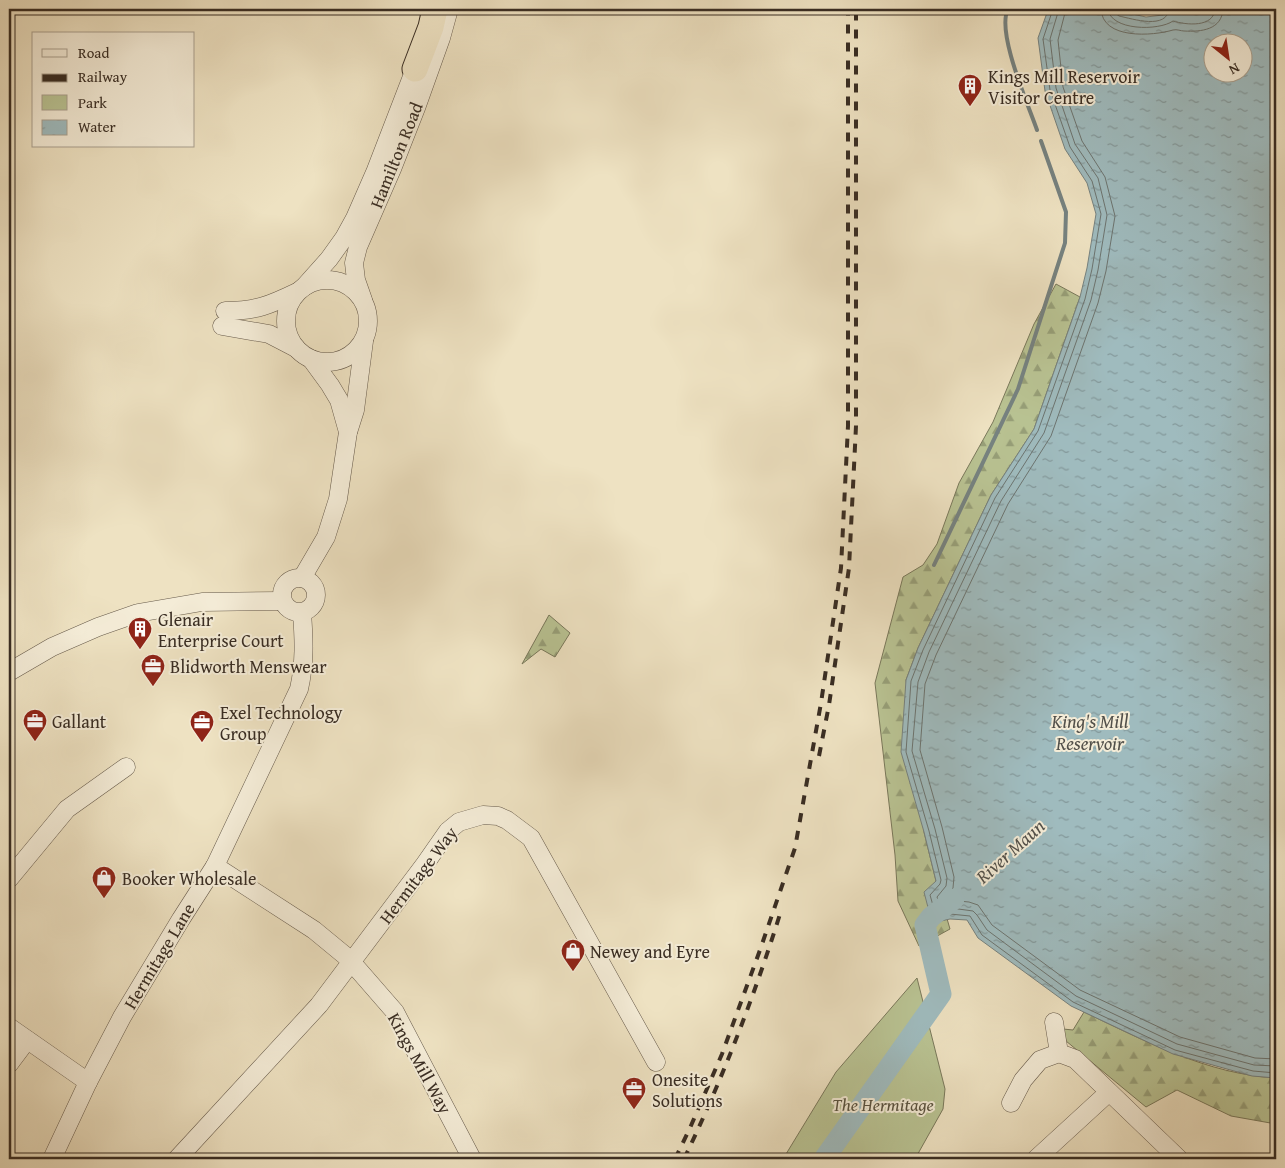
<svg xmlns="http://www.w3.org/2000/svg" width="1285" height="1168" font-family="'Gentium Book Plus',serif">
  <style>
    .green { fill: #b9c393; stroke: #79785b }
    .forest { fill: url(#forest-firs); stroke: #79785b }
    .water { fill: url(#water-ripples); stroke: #768280; fill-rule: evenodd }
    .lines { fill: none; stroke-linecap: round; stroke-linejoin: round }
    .shore { stroke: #6c7470; stroke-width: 1 }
    .stream { stroke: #768280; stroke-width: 4 }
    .river { stroke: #9fbbbe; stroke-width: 21 }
    .minor-casing { stroke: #665a4b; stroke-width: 19 }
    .highway-casing { stroke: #392d23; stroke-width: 27 }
    .minor { stroke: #f4ecd7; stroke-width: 18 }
    .highway { stroke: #eee2c2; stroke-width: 25 }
    .rail { stroke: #392d23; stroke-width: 4; stroke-dasharray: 9 9; stroke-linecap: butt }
    .labels { text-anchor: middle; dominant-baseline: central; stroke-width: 4; stroke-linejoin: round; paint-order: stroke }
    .poi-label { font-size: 18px; fill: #392d23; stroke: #f4ecd7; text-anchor: start }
    .street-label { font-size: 18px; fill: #392d23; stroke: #f4ecd7 }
    .park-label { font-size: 18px; font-style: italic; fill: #59523f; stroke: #f4ecd7 }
    .water-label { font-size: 19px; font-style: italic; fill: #52504a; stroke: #f4ecd7 }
  </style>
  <defs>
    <pattern id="forest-firs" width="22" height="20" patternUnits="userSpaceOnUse" patternTransform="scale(1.25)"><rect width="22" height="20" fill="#b9c393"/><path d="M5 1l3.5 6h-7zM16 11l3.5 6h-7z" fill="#979f78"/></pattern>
    <pattern id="water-ripples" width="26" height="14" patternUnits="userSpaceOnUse" patternTransform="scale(1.25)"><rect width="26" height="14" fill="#9fbbbe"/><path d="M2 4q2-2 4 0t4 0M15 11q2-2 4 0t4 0" fill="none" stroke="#83989a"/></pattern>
  </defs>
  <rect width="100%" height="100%" fill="#eee2c2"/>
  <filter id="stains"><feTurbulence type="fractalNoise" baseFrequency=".004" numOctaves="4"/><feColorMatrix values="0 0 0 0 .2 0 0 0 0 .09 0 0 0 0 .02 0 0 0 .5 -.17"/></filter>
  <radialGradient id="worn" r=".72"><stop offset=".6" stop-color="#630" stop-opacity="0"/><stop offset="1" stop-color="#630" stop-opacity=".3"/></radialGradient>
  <!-- green -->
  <path class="green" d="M917 978 945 1089 943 1109 915 1159H783L836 1072Z"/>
  <!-- forest -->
  <g class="forest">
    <path d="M1056 284 1080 297 1034 429 991 495 918 648 906 680 924 832 936 881 950 929 919 946 898 901 895 855 875 683 903 577 923 565 937 544 959 483 993 422 1034 324Z"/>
    <path d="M549 615 570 633 555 657 541 649 522 664Z"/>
    <path d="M1084 1012C1145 1041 1207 1074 1276 1078V1124L1231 1116 1177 1090 1146 1107 1066 1041 1063 1029 1073 1030Z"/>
  </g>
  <!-- water -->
  <path class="water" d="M1051 9H1109L1146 17 1163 15 1165 9C1202 14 1239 9 1276 9V1078L1252 1076 1173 1054 1071 1006 978 938 967 920 950 919 932 923 924 892 936 881 924 832 901 752 906 680 918 648 991 495 1034 429 1080 297 1087 268 1096 214 1087 183 1065 149 1045 91 1038 38 1048 10ZM1212 42H1242V72H1212Z"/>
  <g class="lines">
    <!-- shore -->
    <g class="shore">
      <path d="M1053 9 1043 39 1050 90 1070 147 1092 181 1101 214 1092 269 1085 299 1038 431 995 498 923 650 911 681 906 752 929 831 941 880 940 884 930 895 936 916 950 914 970 916 982 935 1073 1002 1175 1050 1253 1071 1276 1073"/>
      <path d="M1059 9 1050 39 1056 88 1075 144 1098 178 1107 215 1098 270 1091 300 1044 433 1001 501 929 652 918 682 912 751 935 829 947 878 946 886 937 897 941 909 951 908 973 911 977 915 987 930 1076 996 1177 1044 1254 1065 1276 1066"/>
      <path d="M1066 9 1058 40 1063 87 1082 141 1105 177 1115 216 1106 271 1098 303 1051 436 1008 504 936 655 925 684 920 750 942 827 954 877 953 888 946 898 948 900 969 902 978 905 992 925 1080 990 1180 1037 1255 1058 1276 1059"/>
      <path d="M1101 9C1102 40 1153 36 1173 30 1177 29 1181 31 1184 31 1201 32 1222 30 1223 9"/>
      <path d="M1108 9C1110 31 1159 31 1173 21 1186 25 1214 28 1215 9"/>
      <path d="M1115 9V13L1119 16C1133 19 1167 30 1169 9"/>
    </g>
    <!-- stream -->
    <g class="stream">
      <path d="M1008 9C996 32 1028 104 1037 130"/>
      <path d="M934 565 1018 389 1065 243 1066 212 1041 141"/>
    </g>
    <!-- river -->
    <path class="river" d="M824 1159 941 994 925 925 931 917 954 899"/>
    <defs>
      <g id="minor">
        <circle cx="327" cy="321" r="41"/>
        <path d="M304 287 329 259 344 238 355 218 376 170 415 69 417 59"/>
        <path d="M363 300 356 280 354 263 358 247 392 169 416 108 441 38 449 9"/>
        <path d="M225 311C256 311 270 305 297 292"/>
        <path d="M222 326 269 334 296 348"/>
        <path d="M311 359 330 385 339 400 348 432"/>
        <circle cx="299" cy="595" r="17"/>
        <path d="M302 578 326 537 338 499 348 432 355 410 364 341"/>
        <path d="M9 672 52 647 98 627 138 613 202 602 282 601"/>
        <path d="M215 866 314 930 348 958 395 1012 472 1159"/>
        <path d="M9 879 67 809 126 767"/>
        <path d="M1054 1022 1059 1053 1075 1059 1179 1159"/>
        <path d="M9 1027 88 1082"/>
        <path d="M9 1064 27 1040"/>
        <path d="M1011 1103 1023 1080 1040 1060 1059 1053"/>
        <path d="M52 1159 88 1082 122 1017 181 919 215 866 299 689C305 663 304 639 302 613"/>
        <path d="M177 1159 319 1005 425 864 448 831 459 822 483 815 498 816 507 820 531 838 656 1062"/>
        <path d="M1036 1159 1108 1093"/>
      </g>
      <path id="highway" d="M415 69 431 27 435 9"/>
    </defs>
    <!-- minor casing -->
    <use href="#minor" class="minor-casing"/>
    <!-- highway casing -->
    <use href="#highway" class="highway-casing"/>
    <!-- minor -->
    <use href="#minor" class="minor"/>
    <!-- highway -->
    <use href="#highway" class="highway"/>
    <!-- rail -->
    <g class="rail">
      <path d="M819 756 829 705 849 568 856 426V9"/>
      <path d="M675 1159 690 1128 722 1054 760 950 795 848 821 703 841 568 848 426V9"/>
      <path d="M684 1159C722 1080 754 997 780 914"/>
    </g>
  </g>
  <!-- icons -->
  <defs>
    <symbol id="building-pin" viewBox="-11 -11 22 30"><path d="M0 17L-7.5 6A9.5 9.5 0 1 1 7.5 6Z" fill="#8f2418" stroke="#f4ecd7"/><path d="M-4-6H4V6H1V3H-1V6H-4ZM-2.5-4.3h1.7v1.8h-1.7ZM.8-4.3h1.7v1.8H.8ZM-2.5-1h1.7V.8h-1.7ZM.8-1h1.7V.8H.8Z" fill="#fff"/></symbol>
    <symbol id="office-pin" viewBox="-11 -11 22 30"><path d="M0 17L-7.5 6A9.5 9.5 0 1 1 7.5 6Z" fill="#8f2418" stroke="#f4ecd7"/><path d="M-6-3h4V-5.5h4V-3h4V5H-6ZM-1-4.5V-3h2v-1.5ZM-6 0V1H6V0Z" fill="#fff"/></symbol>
    <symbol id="shop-pin" viewBox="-11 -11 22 30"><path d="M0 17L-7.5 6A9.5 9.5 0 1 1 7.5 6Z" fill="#8f2418" stroke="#f4ecd7"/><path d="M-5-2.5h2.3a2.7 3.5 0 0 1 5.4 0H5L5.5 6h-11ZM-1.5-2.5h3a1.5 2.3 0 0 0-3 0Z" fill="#fff"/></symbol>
  </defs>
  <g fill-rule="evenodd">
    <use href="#building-pin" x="956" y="72" width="28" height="38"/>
    <use href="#building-pin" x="126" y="615" width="28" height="38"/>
    <use href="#office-pin" x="139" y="652" width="28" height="38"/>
    <use href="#office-pin" x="21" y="707" width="28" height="38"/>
    <use href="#office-pin" x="188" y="708" width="28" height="38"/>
    <use href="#shop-pin" x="90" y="864" width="28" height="38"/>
    <use href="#shop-pin" x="559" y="937" width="28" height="38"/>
    <use href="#office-pin" x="620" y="1075" width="28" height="38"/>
  </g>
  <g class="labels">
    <!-- poi labels -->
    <g class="poi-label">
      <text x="988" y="76">Kings Mill Reservoir<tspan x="988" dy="21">Visitor Centre</tspan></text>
      <text x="158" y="619">Glenair<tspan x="158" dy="21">Enterprise Court</tspan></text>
      <text x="170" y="666">Blidworth Menswear</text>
      <text x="220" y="712">Exel Technology<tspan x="220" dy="21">Group</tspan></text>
      <text x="52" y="721">Gallant</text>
      <text x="122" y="878">Booker Wholesale</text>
      <text x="590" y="951">Newey and Eyre</text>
      <text x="652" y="1079">Onesite<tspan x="652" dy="21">Solutions</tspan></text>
    </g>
    <!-- street labels -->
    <g class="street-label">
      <text transform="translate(396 155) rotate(-68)">Hamilton Road</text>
      <text transform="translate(418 875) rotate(-53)">Hermitage Way</text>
      <text transform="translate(159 956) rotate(-59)">Hermitage Lane</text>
      <text transform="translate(420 1063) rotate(61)">Kings Mill Way</text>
    </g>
    <!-- park labels -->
    <g class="park-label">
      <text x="883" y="1104">The Hermitage</text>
    </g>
    <!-- water labels -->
    <g class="water-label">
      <text x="1090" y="721">King's Mill<tspan x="1090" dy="22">Reservoir</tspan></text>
      <text transform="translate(1010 851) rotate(-42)">River Maun</text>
    </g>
  </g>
  <!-- margin -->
  <rect width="1285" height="1168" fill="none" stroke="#eee2c2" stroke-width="30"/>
  <rect x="10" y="10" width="1265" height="1148" fill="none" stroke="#392d23" stroke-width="2.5"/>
  <rect x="15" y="15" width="1255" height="1138" fill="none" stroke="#392d23"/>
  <!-- legend -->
  <rect x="32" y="32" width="162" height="115" fill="#f4ecd7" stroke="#a9a08f"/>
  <rect x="42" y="49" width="25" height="8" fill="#f4ecd7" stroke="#a9a08f"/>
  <text x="78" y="58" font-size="15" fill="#392d23">Road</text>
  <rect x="42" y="74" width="25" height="8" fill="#392d23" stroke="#a9a08f"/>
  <text x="78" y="82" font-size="15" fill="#392d23">Railway</text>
  <rect x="42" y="95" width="25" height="15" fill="#b9c393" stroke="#a9a08f"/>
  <text x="78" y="108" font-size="15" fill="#392d23">Park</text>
  <rect x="42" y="120" width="25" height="15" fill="url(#water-ripples)" stroke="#a9a08f"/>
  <text x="78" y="132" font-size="15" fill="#392d23">Water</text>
  <!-- north arrow -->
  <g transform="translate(1228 58) rotate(150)"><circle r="24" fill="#f4ecd7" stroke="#a9a08f"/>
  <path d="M0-4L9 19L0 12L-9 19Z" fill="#8f2418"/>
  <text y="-8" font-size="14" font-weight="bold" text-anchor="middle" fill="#392d23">N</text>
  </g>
  <rect width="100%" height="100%" filter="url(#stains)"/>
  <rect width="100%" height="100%" fill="url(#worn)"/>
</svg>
